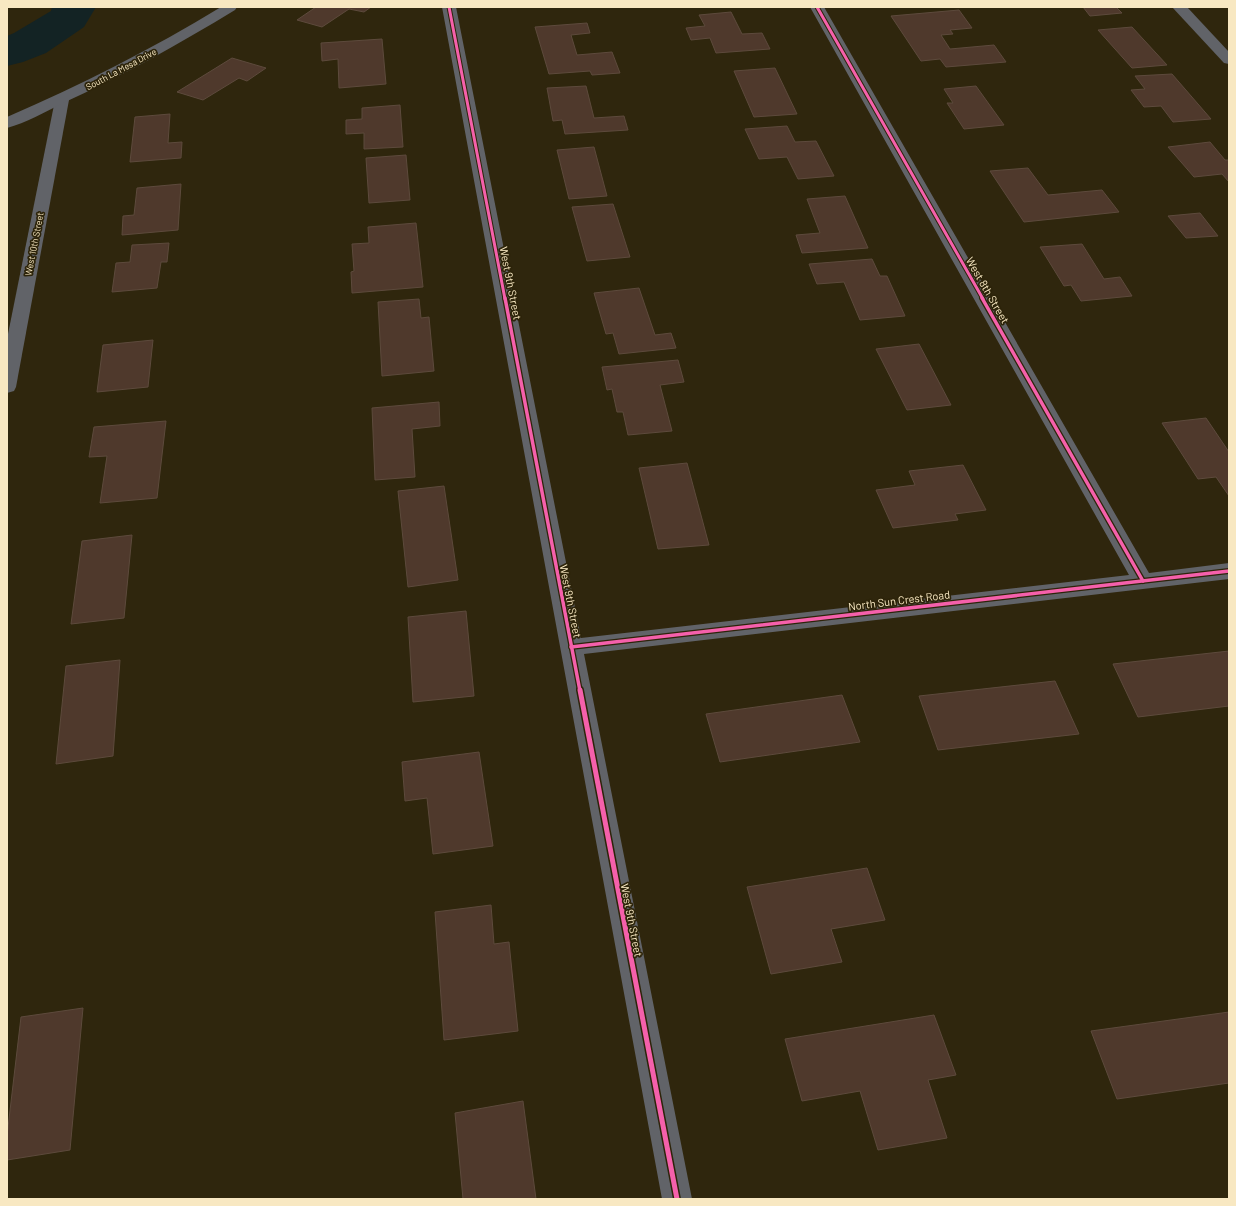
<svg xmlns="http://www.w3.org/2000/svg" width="1236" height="1206" font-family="Barlow,sans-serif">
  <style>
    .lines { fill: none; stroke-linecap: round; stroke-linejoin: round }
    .river { fill: #132324; fill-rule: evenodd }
    .building { fill: #4f392c; stroke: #5d4a3c }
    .minor { fill: #616368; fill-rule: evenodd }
    .tertiary { fill: #616368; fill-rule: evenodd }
    .cycleway-far2-casing { stroke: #2d240a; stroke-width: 5 }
    .cycleway-far1-casing { stroke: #2d240a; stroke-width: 6 }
    .cycleway-casing { stroke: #2d240a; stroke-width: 8 }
    .cycleway-far2 { stroke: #f560ab; stroke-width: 3 }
    .cycleway-far1 { stroke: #f560ab; stroke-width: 3.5 }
    .cycleway { stroke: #f560ab; stroke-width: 5 }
    .labels { text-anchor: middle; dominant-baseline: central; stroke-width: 3.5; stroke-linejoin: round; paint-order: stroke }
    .far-street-label { font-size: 9px; fill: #f8e8c2; stroke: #2d240a }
    .street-label { font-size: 11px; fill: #f8e8c2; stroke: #2d240a }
  </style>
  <rect width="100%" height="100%" fill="#2f260d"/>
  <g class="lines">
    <!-- river -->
    <path class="river" d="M52 7H96L84 27 46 53 23 62 7 66V36L14 33 51 11Z"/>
  </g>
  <!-- building -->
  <g class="building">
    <path d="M316 7H371L364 12 349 9 322 27 297 20Z"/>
    <path d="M1083 7H1116L1122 13 1090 16Z"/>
    <path d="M959 10 972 28 950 30 953 34 941 35 950 49 994 45 1006 62 946 67 940 59 921 61 891 16Z"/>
    <path d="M731 12 742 34 762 33 770 49 716 53 710 38 691 40 686 28 705 26 699 15Z"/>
    <path d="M587 23 590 33 571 35 577 55 612 52 620 73 592 75 590 71 549 74 535 27Z"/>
    <path d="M1132 27 1167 65 1132 68 1098 30Z"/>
    <path d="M382 39 386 84 339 88 338 59 322 61 321 43Z"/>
    <path d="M232 58 266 68 247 81 239 78 203 100 177 92Z"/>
    <path d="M775 68 797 114 754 117 734 71Z"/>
    <path d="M1172 74 1211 119 1173 122 1161 106 1144 107 1131 90 1145 89 1135 76Z"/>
    <path d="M586 86 594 118 624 116 628 130 565 134 562 120 553 121 547 88Z"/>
    <path d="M976 86 1004 125 964 129 947 103H953L944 89Z"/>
    <path d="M400 105 403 147 364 149V133L346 134V120L362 119V108Z"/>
    <path d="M170 114 168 143 182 142 181 158 130 162 135 117Z"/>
    <path d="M787 126 795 142 816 141 834 176 798 179 787 157 759 159 745 129Z"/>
    <path d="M1210 142 1225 160H1229V182L1222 174 1194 177 1168 147Z"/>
    <path d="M594 147 607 196 569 199 557 150Z"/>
    <path d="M406 155 410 200 369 203 366 158Z"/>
    <path d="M1028 168 1048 195 1102 190 1119 212 1024 222 990 171Z"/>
    <path d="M181 184 178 230 122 235 123 216 134 215 137 188Z"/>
    <path d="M845 196 868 248 802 253 796 235 820 233 807 199Z"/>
    <path d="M613 204 630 257 587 261 572 207Z"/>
    <path d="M1200 213 1218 236 1186 238 1168 216Z"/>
    <path d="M416 223 423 287 352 293 351 272 354 271 352 244 369 243 368 227Z"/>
    <path d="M169 243 167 262H161L157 288 112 292 116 263 130 262 132 245Z"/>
    <path d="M1082 244 1104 279 1120 277 1132 296 1081 301 1071 285 1064 286 1040 247Z"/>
    <path d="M872 259 880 276H887L905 316 860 320 844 282 817 284 809 264Z"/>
    <path d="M639 288 655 335 671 333 676 348 619 354 613 333 606 334 594 293Z"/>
    <path d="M419 299 421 318 429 317 434 371 382 376 378 302Z"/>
    <path d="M153 340 148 387 97 392 103 345Z"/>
    <path d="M919 344 951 405 907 410 876 349Z"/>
    <path d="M678 360 684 382 660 385 672 431 628 435 623 412H617L612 389 607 390 602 367Z"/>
    <path d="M439 402 440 426 412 429 415 477 375 480 372 408Z"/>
    <path d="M1206 418 1229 452V496L1216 477 1198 479 1162 423Z"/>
    <path d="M166 421 157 498 100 503 107 456 89 457 94 427Z"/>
    <path d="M687 463 709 545 658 549 639 468Z"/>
    <path d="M963 465 986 510 955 514 958 520 893 528 876 490 915 485 909 471Z"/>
    <path d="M444 486 458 580 408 587 398 491Z"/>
    <path d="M132 535 124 618 71 624 82 541Z"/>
    <path d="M466 611 474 696 413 702 408 617Z"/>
    <path d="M1229 651V706L1138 717 1113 664Z"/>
    <path d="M120 660 113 756 56 764 66 666Z"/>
    <path d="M1055 681 1079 734 938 750 919 696Z"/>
    <path d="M842 695 860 742 720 762 706 714Z"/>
    <path d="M479 752 493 846 433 854 427 798 405 801 402 762Z"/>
    <path d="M867 868 885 920 831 929 842 962 771 974 747 887Z"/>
    <path d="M491 905 494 944 509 942 518 1031 444 1040 435 912Z"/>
    <path d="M83 1008 70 1150 7 1160V1136L21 1017Z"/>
    <path d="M1229 1012V1083L1117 1099 1091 1031Z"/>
    <path d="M934 1015 956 1075 928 1080 947 1138 878 1150 860 1091 802 1101 785 1039Z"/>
    <path d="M523 1101 536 1199H463L455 1113Z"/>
  </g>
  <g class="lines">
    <!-- minor -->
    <g class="minor">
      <path d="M442 7H456L581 638 1129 575 810 7H824L1149 573 1229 563V579L584 654 692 1199H662Z"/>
      <path d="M1172 7H1187L1229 52V64L1224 63Z"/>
      <path d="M62 96 67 97 69 100 16 387 14 391 7 393V339L55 100 57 97Z"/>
    </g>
    <!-- tertiary -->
    <path class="tertiary" d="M221 7H237L235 10C179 44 122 76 63 103 45 112 26 123 7 128V117C81 85 152 49 221 7Z"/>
    <defs>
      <g id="cycleway-far2">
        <path d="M449 7 505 299"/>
        <path d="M817 7 983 299"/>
      </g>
      <g id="cycleway-far1">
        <path d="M505 298 580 691"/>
        <path d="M982 298 1143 581"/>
        <path d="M571 647 1229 571"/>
      </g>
      <path id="cycleway" d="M580 690 677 1199"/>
    </defs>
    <!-- cycleway-far2 casing -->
    <use href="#cycleway-far2" class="cycleway-far2-casing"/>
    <!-- cycleway-far1 casing -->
    <use href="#cycleway-far1" class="cycleway-far1-casing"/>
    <!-- cycleway casing -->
    <use href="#cycleway" class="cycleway-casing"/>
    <!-- cycleway-far2 -->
    <use href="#cycleway-far2" class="cycleway-far2"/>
    <!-- cycleway-far1 -->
    <use href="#cycleway-far1" class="cycleway-far1"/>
    <!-- cycleway -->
    <use href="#cycleway" class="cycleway"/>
  </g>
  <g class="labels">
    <!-- far-street labels -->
    <g class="far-street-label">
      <text transform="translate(121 69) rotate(-28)">South La Mesa Drive</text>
      <text transform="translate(34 244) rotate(-79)">West 10th Street</text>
    </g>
    <!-- street labels -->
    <g class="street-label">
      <text transform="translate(511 283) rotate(79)">West 9th Street</text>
      <text transform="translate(988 290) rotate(60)">West 8th Street</text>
      <text transform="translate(899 600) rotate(-7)">North Sun Crest Road</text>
      <text transform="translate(571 601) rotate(79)">West 9th Street</text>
      <text transform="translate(632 920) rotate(79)">West 9th Street</text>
    </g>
  </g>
  <!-- border -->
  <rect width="1236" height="1206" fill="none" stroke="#f8e8c2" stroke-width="16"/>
</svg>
